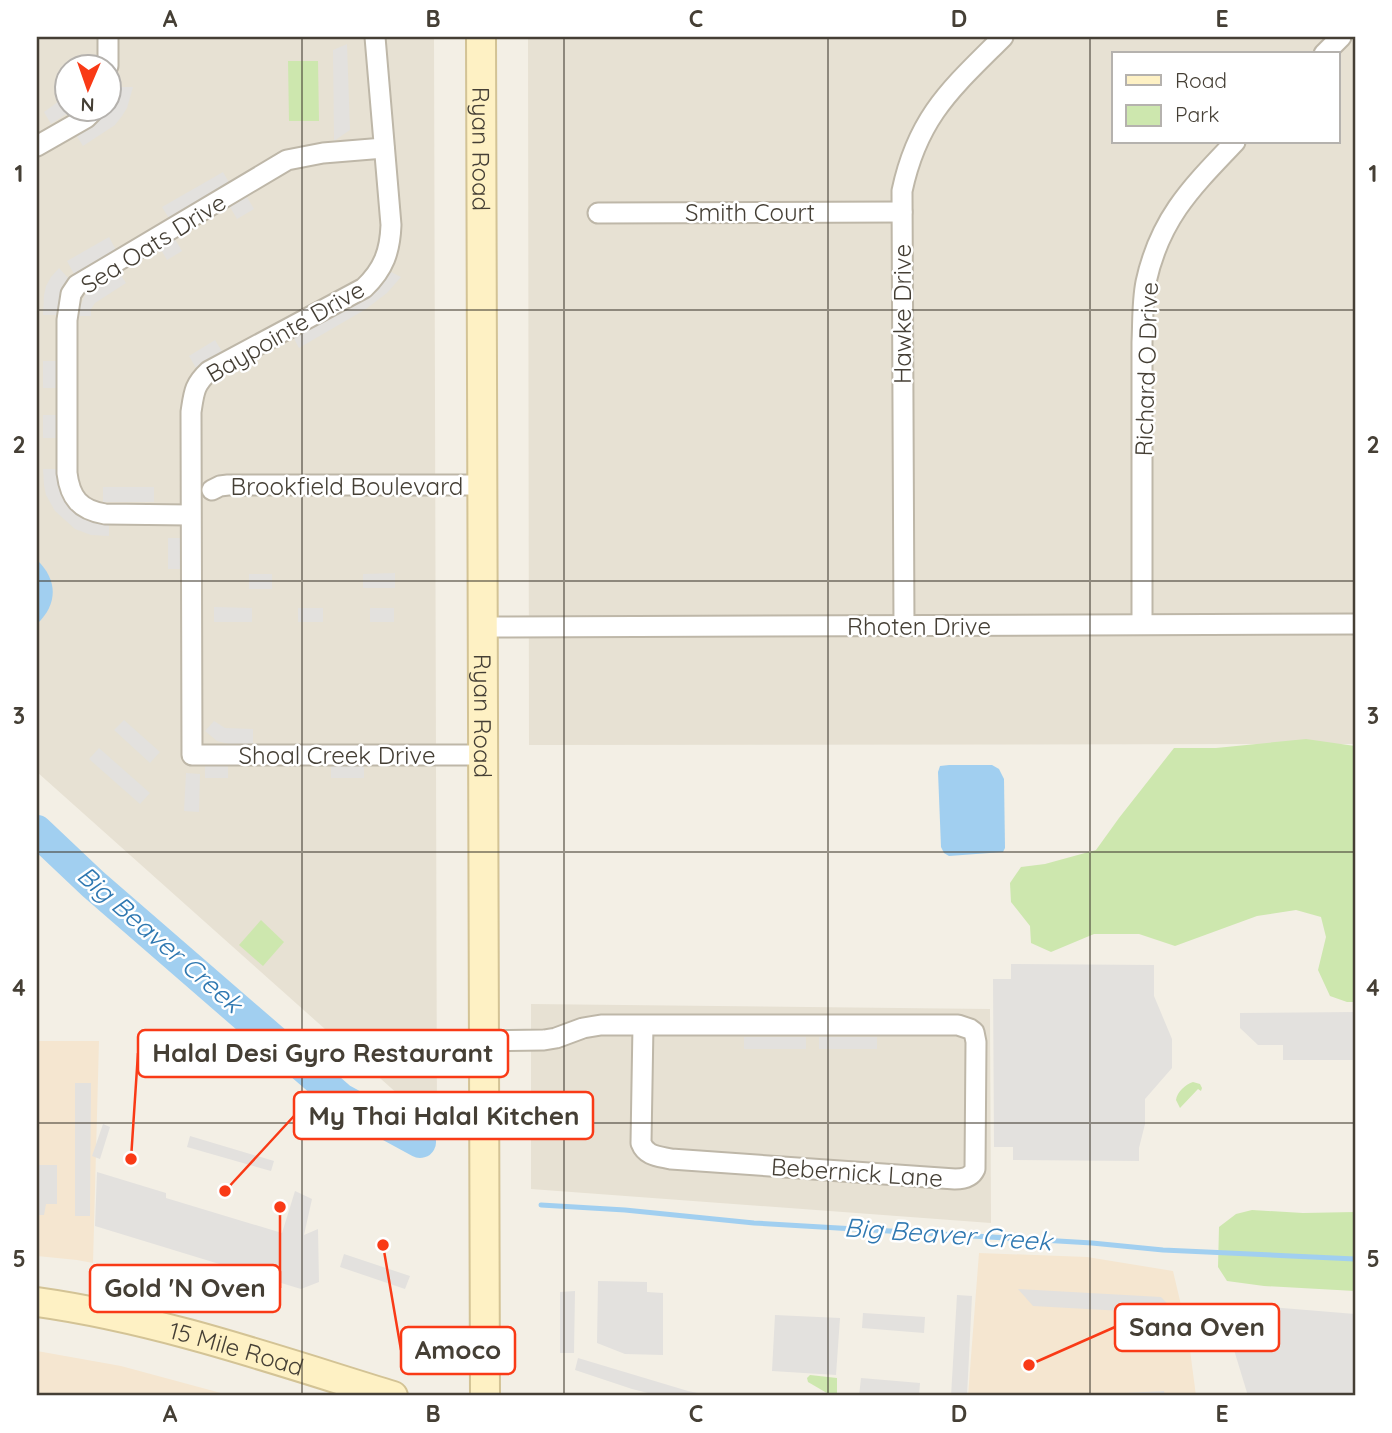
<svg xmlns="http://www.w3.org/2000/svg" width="1392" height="1433" font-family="Quicksand,sans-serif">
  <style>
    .residential { fill: #e7e1d3; fill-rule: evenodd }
    .commercial { fill: #f5e6d0 }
    .green { fill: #cde7ae }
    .parking { fill: #e3e1de }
    .water { fill: #a1cff0 }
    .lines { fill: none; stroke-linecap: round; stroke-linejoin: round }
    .stream { stroke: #a1cff0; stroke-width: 5 }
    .river { stroke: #a1cff0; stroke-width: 32 }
    .street-casing { stroke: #beb7a8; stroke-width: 23 }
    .secondary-casing { stroke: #d3c395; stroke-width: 32 }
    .street { stroke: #fff; stroke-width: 19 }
    .secondary { stroke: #fef1c4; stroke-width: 28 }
    .grid { fill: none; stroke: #453f35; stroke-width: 2; stroke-opacity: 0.55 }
    .labels { text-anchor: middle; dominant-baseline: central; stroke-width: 5; stroke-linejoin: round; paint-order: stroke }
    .street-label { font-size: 24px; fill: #453f35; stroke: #fff }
    .water-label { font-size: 26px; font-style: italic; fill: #2f78b1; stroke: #fff }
    .leader { fill: none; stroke: #f93a16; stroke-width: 2.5 }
    .callout-dot { fill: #f93a16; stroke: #fff; stroke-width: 2.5 }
    .callout { fill: #fff; stroke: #f93a16; stroke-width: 2.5 }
    .callout-label { font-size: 26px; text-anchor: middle; font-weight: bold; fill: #453f35 }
    .neatline { fill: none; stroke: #453f35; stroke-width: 2.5 }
    .grid-label { font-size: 23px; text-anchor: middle; font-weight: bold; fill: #453f35 }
  </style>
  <rect width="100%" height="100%" fill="#f3efe5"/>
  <!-- residential -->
  <g class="residential">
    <path d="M37 37H434L437 1129 37 772ZM66 66H108V108H66Z"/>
    <path d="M528 37H1355V744L529 745ZM1114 54H1338V142H1114Z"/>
    <path d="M531 1004 990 1009 991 1223 531 1189Z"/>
  </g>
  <!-- commercial -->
  <g class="commercial">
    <path d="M37 1041H99L93 1263 77 1260 37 1256Z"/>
    <path d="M979 1253 1087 1257 1173 1271 1188 1335 1196 1396H968Z"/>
    <path d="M37 1351 121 1366 232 1396H37Z"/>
  </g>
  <!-- green -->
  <g class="green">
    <path d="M288 61H318L319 121H289Z"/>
    <path d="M1306 739 1355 746V1002H1347L1330 996 1318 970 1326 937 1321 917 1296 910 1257 916 1175 946 1139 934H1094L1051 952 1031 943 1030 926 1011 902 1010 883 1021 867 1045 864 1096 850 1119 818 1174 748H1216Z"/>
    <path d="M261 920 284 942 263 966 239 945Z"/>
    <path d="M1193 1082 1200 1084 1202 1088 1201 1091 1198 1089 1180 1108 1176 1100C1177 1092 1186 1084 1193 1082Z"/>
    <path d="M1252 1210 1303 1213 1355 1212V1291L1264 1286 1227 1281 1218 1267 1219 1227 1236 1214Z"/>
    <path d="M810 1375 837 1378V1395L832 1396 808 1382 807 1378Z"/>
  </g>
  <!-- parking -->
  <g class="parking">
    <path d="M347 44 350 130 334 141 333 50Z"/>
    <path d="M119 87H133L127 108 122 116 115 125 83 146 76 135 93 125 104 115 118 94Z"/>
    <path d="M66 96V108L74 109 51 124 44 112Z"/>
    <path d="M223 172 230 184 170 220 162 207Z"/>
    <path d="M247 197 254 209 237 219 230 207Z"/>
    <path d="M109 237 116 250 74 274 67 261Z"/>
    <path d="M175 239 182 251 167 260 160 248Z"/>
    <path d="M59 268 69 279 63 285 60 292 58 315H43L44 295 46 286 51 277Z"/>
    <path d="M389 271 401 277 387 293 366 309 299 348 292 335Z"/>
    <path d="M119 272 126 283 95 303 91 309V316H76L85 295 92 287Z"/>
    <path d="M215 340 223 353 196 368 189 356Z"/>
    <rect x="43" y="361" width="15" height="27"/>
    <rect x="43" y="415" width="15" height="23"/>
    <path d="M43 469H58L59 489 66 503 82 517 88 519 109 521V536L91 535 75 529 55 511 46 495 44 485Z"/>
    <rect x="103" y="487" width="51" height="15"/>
    <path d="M168 538H182L183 569H168Z"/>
    <path d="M395 573V588H363V574Z"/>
    <rect x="249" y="574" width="23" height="15"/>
    <path d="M214 607 252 608V622H214Z"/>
    <rect x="298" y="608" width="25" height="14"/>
    <rect x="370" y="608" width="24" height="14"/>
    <path d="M124 720 160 752 150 763 114 730Z"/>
    <path d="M214 721 225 728 253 729V744H229L217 741 205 731Z"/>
    <path d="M99 748 150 793 140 804 89 759Z"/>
    <rect x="205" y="764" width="23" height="14"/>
    <rect x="331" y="764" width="33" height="14"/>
    <path d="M186 773 200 774 199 812 184 811Z"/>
    <path d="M1011 964 1154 965V996L1172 1039V1068L1145 1099V1124L1139 1148V1161L1013 1160V1147H994L993 979H1011Z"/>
    <path d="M1355 1012V1060H1283V1045H1258L1240 1028V1013Z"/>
    <rect x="744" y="1037" width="62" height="12"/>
    <rect x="819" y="1037" width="58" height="12"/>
    <path d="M75 1083H91L90 1216H75Z"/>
    <path d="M103 1124 110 1127 100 1159 92 1156Z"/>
    <path d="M190 1136 274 1161 271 1171 187 1147Z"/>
    <path d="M37 1165H57V1204H46L44 1215H37Z"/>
    <path d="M97 1172 166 1193V1198L282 1233 295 1191 312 1199 304 1235 318 1229 319 1282 301 1289 95 1226Z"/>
    <path d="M344 1254 410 1276 405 1289 340 1267Z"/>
    <path d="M598 1281 647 1282V1292L663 1293V1355L625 1354 597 1343Z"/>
    <path d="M1018 1289 1161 1297 1177 1314 1033 1306Z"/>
    <path d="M575 1291 574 1353H560V1292Z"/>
    <path d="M957 1295 972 1296 967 1396H951Z"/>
    <path d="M1235 1304 1355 1314V1396H1248L1231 1340Z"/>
    <path d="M863 1313 925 1317 924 1333 862 1328Z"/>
    <path d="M775 1315 840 1318 836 1375 772 1371Z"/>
    <path d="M578 1358 688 1391 712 1396H660L632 1389 575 1370Z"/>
    <path d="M861 1378 920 1383 919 1396H859Z"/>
    <path d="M1164 1391 1165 1396H1066Z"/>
  </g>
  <!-- water -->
  <g class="water">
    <path d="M37 560C58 580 58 604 37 624Z"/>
    <path d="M949 765H992L999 769 1004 779 1005 848 1003 852 949 856 944 853 941 847 938 772 940 766Z"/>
  </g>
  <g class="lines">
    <!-- stream -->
    <path class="stream" d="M541 1205 625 1210 754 1223 1092 1243 1163 1250 1355 1259"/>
    <!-- river -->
    <path class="river" d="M37 831 93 884 341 1099 420 1142"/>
    <defs>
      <g id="street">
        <path d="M375 37 391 225C390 251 384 269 364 288L209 371C194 385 194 392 191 412L192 755H483"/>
        <path d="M1324 54 1341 37"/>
        <path d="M108 66V37"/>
        <path d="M37 146 86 118 96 108"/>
        <path d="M598 213 902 212"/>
        <path d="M212 490 220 486 228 485H483"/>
        <path d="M190 515 105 514C80 510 70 498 67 473V320L71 294 77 285 287 160 323 153 384 148"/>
        <path d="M1142 624V342C1143 323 1142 302 1146 282 1160 218 1192 187 1235 142"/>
        <path d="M904 626 902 191C918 116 952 88 1003 37"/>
        <path d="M483 627 1355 624"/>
        <path d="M484 1041 544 1040 556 1038 583 1028 601 1025H958L970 1029 974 1032 976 1042 975 1169C971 1178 963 1179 955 1179L671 1159C658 1156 646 1156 641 1143L643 1025"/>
      </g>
      <g id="secondary">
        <path id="s1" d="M481 37 485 1396"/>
        <path id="s2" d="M37 1302C158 1319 276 1360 393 1396"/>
      </g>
    </defs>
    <!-- street casing -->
    <use href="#street" class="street-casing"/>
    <!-- secondary casing -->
    <use href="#secondary" class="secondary-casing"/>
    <!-- street -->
    <use href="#street" class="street"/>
    <!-- secondary -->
    <use href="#secondary" class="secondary"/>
  </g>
  <!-- grid -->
  <path class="grid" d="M302 37V1396M564 37V1396M828 37V1396M1090 37V1396M37 310H1355M37 581H1355M37 852H1355M37 1123H1355"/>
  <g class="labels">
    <!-- street labels -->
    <g class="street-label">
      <text stroke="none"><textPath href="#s1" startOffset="112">Ryan Road</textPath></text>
      <text x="750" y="212">Smith Court</text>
      <text transform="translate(153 243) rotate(-32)">Sea Oats Drive</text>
      <text transform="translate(902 314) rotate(-90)">Hawke Drive</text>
      <text transform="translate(285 331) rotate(-30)">Baypointe Drive</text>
      <text transform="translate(1146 369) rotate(-88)">Richard O Drive</text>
      <text x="347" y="486">Brookfield Boulevard</text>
      <text x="919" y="626">Rhoten Drive</text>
      <text stroke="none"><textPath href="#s1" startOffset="679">Ryan Road</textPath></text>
      <text x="337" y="755">Shoal Creek Drive</text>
      <text transform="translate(857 1172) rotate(4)">Bebernick Lane</text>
      <text stroke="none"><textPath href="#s2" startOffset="205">15 Mile Road</textPath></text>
    </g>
    <!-- water labels -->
    <g class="water-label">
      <text transform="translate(160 939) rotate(41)">Big Beaver Creek</text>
      <text transform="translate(948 1234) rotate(4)">Big Beaver Creek</text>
    </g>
  </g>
  <!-- callouts -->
  <path class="leader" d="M131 1159L138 1053M225 1191L294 1116M280 1207L280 1288M1029 1365L1115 1327M383 1245L401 1350"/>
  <g class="callout-dot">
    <circle cx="131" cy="1159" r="7"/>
    <circle cx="225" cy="1191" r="7"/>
    <circle cx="280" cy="1207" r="7"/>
    <circle cx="1029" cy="1365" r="7"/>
    <circle cx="383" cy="1245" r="7"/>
  </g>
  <g class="callout">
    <rect x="138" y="1030" width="370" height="47" rx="7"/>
    <rect x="294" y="1092" width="299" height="47" rx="7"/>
    <rect x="90" y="1265" width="190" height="47" rx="7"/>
    <rect x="1115" y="1304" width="164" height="47" rx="7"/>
    <rect x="401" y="1327" width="114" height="47" rx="7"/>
  </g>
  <g class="callout-label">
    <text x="323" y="1062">Halal Desi Gyro Restaurant</text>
    <text x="444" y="1125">My Thai Halal Kitchen</text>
    <text x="185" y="1297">Gold 'N Oven</text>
    <text x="1197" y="1336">Sana Oven</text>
    <text x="458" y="1359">Amoco</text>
  </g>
  <!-- border -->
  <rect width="1392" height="1433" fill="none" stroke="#ffffff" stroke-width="77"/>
  <!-- legend -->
  <rect x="1112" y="52" width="228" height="91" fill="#ffffff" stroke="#b5b2ae" stroke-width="2"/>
  <rect x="1126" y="75" width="35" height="10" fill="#fef1c4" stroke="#b5b2ae" stroke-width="2"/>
  <text x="1175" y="88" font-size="21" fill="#453f35">Road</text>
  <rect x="1126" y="105" width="35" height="21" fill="#cde7ae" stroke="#b5b2ae" stroke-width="2"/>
  <text x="1175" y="122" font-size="21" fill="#453f35">Park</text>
  <!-- north arrow -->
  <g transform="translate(88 88) rotate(182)"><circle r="33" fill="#ffffff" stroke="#b5b2ae" stroke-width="2"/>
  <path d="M0-5L12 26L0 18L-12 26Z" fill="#f93a16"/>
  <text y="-10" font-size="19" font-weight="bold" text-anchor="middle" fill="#453f35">N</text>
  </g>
  <rect x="38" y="38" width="1316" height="1356" class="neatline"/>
  <g class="grid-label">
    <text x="170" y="27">A</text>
    <text x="433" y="27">B</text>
    <text x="696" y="27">C</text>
    <text x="959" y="27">D</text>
    <text x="1222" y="27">E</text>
    <text x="19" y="182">1</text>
    <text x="1373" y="182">1</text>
    <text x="19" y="453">2</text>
    <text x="1373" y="453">2</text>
    <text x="19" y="724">3</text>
    <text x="1373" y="724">3</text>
    <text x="19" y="996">4</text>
    <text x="1373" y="996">4</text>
    <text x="19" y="1267">5</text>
    <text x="1373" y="1267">5</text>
    <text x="170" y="1422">A</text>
    <text x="433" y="1422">B</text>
    <text x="696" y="1422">C</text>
    <text x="959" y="1422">D</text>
    <text x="1222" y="1422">E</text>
  </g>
</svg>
